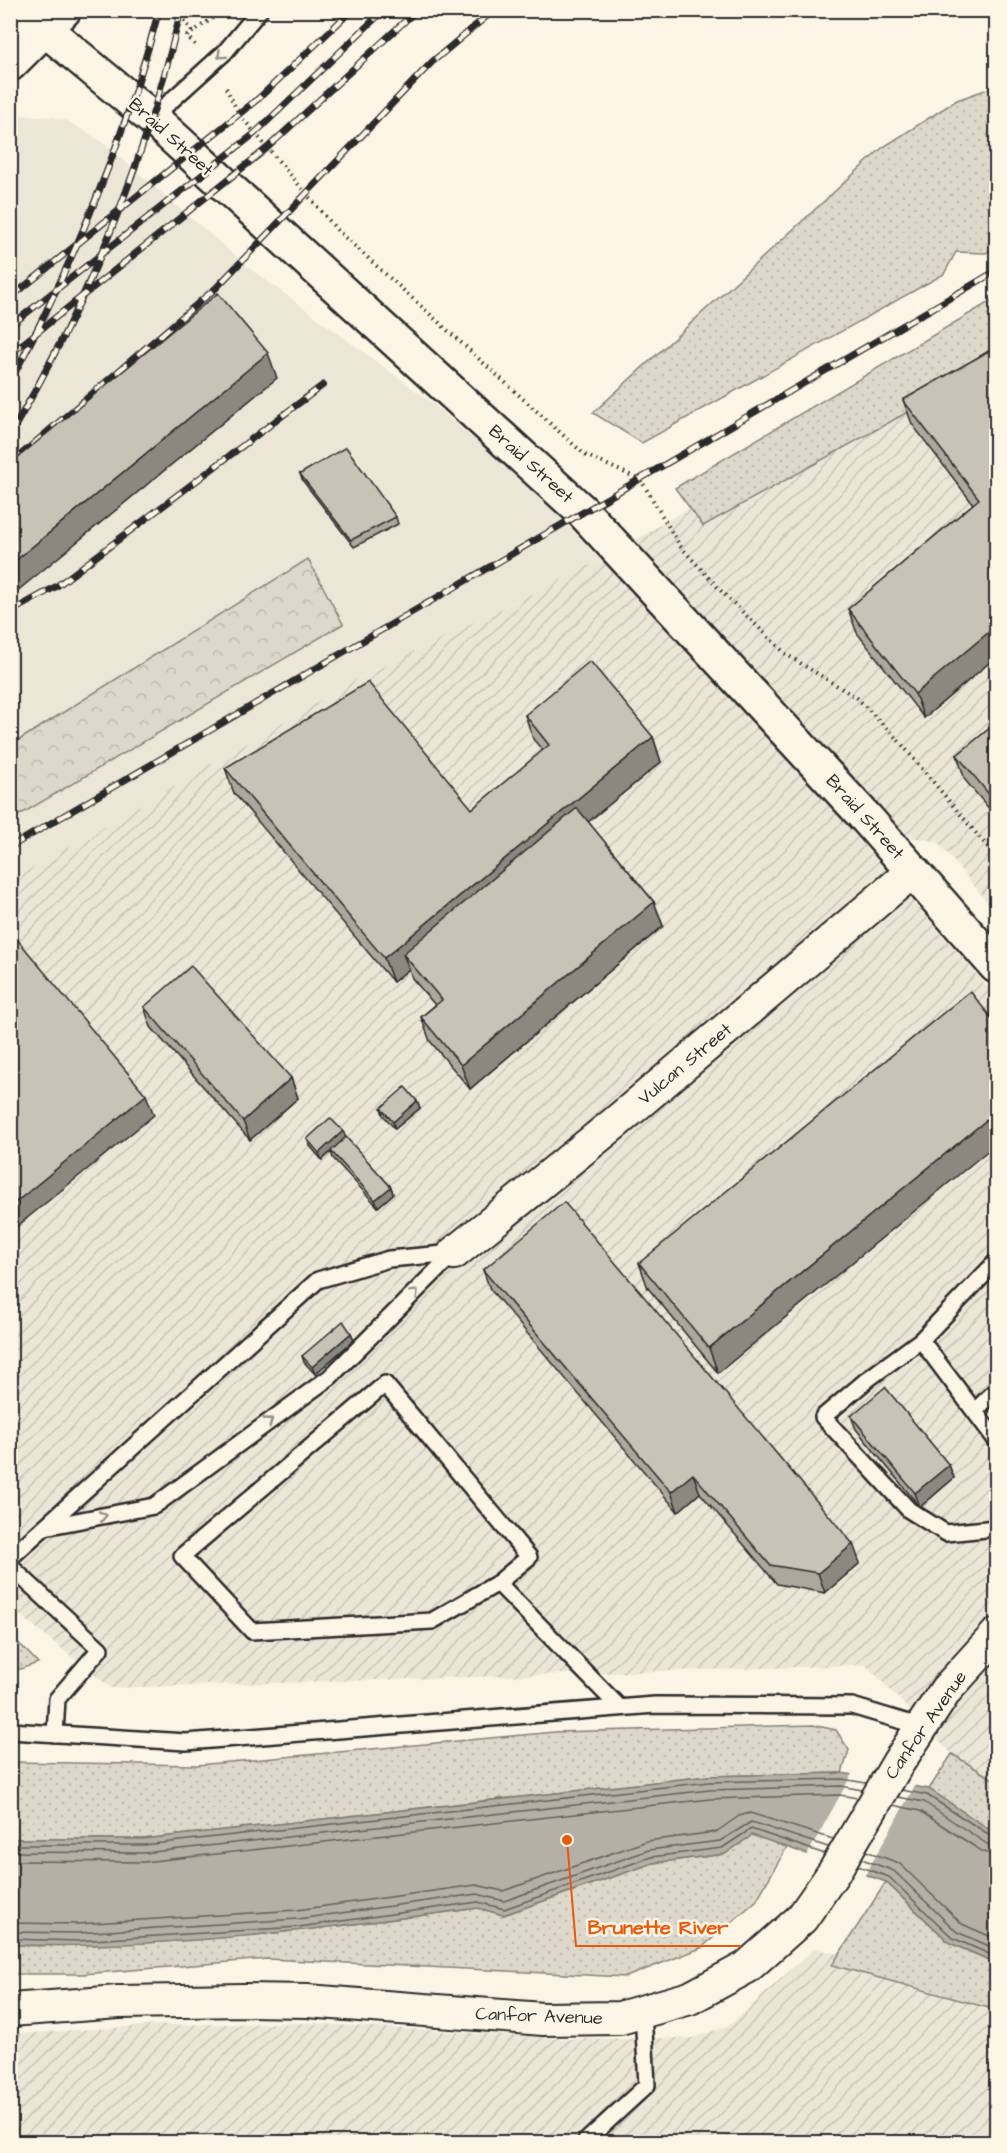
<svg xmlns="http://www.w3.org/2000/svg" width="1007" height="2153" font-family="'Architects Daughter',sans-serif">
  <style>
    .built { fill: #ece6d7 }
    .industrial { fill: url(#industrial-furrows) }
    .grass { fill: url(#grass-dots); stroke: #84827a; stroke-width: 1.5 }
    .forest { fill: url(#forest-crowns); stroke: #84827a; stroke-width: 1.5 }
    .water { fill: #b4b0a5; stroke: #7d7b74; stroke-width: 1.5 }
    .pier { fill: #fcf5e5 }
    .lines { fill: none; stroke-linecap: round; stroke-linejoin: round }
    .shore { stroke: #62605c; stroke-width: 1.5 }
    .service-casing { stroke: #2b2b2b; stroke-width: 20 }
    .minor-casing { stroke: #2b2b2b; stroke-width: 36 }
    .tertiary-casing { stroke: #2b2b2b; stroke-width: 38 }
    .secondary-casing { stroke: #2b2b2b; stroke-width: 38 }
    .primary-casing { stroke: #2b2b2b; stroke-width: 38 }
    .path { stroke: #2b2b2b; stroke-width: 4; stroke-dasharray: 1.5 4.5; stroke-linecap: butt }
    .service { stroke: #fcf5e5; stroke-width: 15 }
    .minor { stroke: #fcf5e5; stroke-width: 32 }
    .tertiary { stroke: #fcf5e5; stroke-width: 33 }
    .secondary { stroke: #fcf5e5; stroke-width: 33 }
    .primary { stroke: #fcf5e5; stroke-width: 33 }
    .rail-casing { stroke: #2b2b2b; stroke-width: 7 }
    .rail { stroke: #fcf5e5; stroke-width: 4.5; stroke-dasharray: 14; stroke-linecap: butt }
    .wall { fill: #aca89d; stroke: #2b2b2b; stroke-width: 1.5 }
    .shaded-wall { fill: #8c8880; stroke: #2b2b2b; stroke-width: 1.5 }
    .building { fill: #c8c3b7; stroke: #2b2b2b; stroke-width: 1.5 }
    .oneway { stroke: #949088 }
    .labels { text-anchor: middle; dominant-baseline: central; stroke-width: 5; stroke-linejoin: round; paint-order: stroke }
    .street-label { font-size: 18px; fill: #2b2b2b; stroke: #fcf5e5 }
    .leader { fill: none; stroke: #e8590c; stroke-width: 2 }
    .callout-dot { fill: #e8590c; stroke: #fcf5e5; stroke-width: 2 }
    .callout-label { font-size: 20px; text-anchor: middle; font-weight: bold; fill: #e8590c; stroke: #fcf5e5; stroke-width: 5; stroke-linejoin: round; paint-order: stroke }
  </style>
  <defs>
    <pattern id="industrial-furrows" width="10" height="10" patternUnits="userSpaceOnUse" patternTransform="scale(1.5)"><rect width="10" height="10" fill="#ece6d7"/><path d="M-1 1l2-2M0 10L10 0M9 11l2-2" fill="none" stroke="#cbc5b9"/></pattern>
    <pattern id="grass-dots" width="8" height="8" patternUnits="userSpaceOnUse" patternTransform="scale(1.5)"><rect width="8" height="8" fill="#ded8ca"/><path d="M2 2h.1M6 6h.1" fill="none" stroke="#bfbaae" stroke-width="1.8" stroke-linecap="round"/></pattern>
    <pattern id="forest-crowns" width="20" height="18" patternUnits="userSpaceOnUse" patternTransform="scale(1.5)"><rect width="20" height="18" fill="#ded8ca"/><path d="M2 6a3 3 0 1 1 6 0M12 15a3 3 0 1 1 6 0" fill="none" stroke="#bfbaae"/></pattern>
  </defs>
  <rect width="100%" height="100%" fill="#fcf5e5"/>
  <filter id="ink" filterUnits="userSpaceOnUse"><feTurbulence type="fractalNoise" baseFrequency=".0167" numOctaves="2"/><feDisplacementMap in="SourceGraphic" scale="12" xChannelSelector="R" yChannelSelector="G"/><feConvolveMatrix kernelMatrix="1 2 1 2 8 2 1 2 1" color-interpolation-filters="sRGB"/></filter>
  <g filter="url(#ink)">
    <!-- built -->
    <path class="built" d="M19 115 53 117 68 121 102 142 252 270 430 401 540 497 601 560 357 679 11 881 10 118Z"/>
    <!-- industrial -->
    <g class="industrial">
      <path d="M996 342V913L938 842 848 826 996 997V1781L952 1754 866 1665 111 1688 11 1608 10 881 357 679 601 560 794 446Z"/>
      <path d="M815 1948 996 1995V2142H11V2034L160 2025 307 2023 569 2039 693 2038 730 2025Z"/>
    </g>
    <!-- grass -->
    <g class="grass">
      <path d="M996 86V247L986 253 956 252 944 274 642 443 593 413 882 148 957 100Z"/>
      <path d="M996 298V363L703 526 675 488Z"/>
      <path d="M10 1635H11L38 1663 11 1672Z"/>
      <path d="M813 1725 836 1730 849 1750 842 1773 709 1776 143 1839H11V1762L197 1765 555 1732Z"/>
      <path d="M952 1754 996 1781V1834L929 1789Z"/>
      <path d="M752 1835 787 1847 756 1901 701 1948 626 1977 267 1959 83 1974H11V1945C167 1949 323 1929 478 1908L504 1915 653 1863 725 1854Z"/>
      <path d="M886 1882 950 1943 996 1963V2010L832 1965Z"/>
    </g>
    <!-- forest -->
    <path class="forest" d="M308 559 343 624 11 820V745Z"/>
    <!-- water -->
    <path class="water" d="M842 1773 929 1789 996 1834V1963L950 1943 886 1882 752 1835 725 1854 653 1863 503 1915 478 1908C323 1929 167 1949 11 1945V1839H143L709 1776Z"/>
    <!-- pier -->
    <path class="pier" d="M853 1772 916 1784 864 1877 806 1857Z"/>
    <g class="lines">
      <!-- shore -->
      <g class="shore">
        <path d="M902 1790 927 1795 996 1839"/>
        <path d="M898 1797 924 1802 987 1844 996 1846"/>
        <path d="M893 1805 920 1811 983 1852 996 1855"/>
        <path d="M10 1845H144L709 1782 842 1779 866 1783"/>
        <path d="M866 1851 899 1863 962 1924 996 1939"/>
        <path d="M10 1852 144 1853 710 1790 841 1786 862 1790"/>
        <path d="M862 1859 894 1871 957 1932 996 1949"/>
        <path d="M10 1861 144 1862 710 1799 840 1795 857 1798"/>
        <path d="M858 1866 889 1877 953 1938 996 1957"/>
        <path d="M10 1923 77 1924 297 1910 476 1885 503 1891 647 1841 716 1832 739 1816 750 1813 833 1839"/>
        <path d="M10 1932 77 1933 298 1919 477 1894 504 1901 649 1850 720 1841 751 1822 828 1847"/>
        <path d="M10 1939 77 1941 299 1927 478 1902 504 1909 651 1857 722 1848 751 1829 825 1854"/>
      </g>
      <defs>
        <g id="service">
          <path d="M152 118 225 52 260 10"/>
          <path d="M996 1262 921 1340 996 1440"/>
          <path d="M921 1340 868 1379 823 1417 909 1510 946 1533 996 1528"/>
          <path d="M385 1384 529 1557 498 1583 432 1621 252 1631 182 1556Z"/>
          <path d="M976 1410 996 1390"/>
          <path d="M45 1527 154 1506 330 1377 454 1253"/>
          <path d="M10 1558 318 1280 389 1259 454 1253"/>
          <path d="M10 1566 100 1649 57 1699 55 1734"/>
          <path d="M498 1583 619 1707"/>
          <path d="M10 1731 186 1742 655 1705 852 1706 922 1727"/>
          <path d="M585 2142 647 2085 643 2012"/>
        </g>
        <g id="minor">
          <path d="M454 1253 615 1123 913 871"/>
          <path d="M10 2010 119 2002 244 2000 307 2001 543 2019 620 2018 690 1998 747 1967 802 1918 834 1872 898 1763 946 1690 996 1635"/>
        </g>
        <path id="tertiary" d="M46 30 152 118 584 513 867 819 996 966"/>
        <path id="secondary" d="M19 10 46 30"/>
        <path id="primary" d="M10 64 64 10"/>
      </defs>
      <!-- service casing -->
      <use href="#service" class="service-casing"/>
      <!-- minor casing -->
      <use href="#minor" class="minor-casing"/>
      <!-- tertiary casing -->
      <use href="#tertiary" class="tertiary-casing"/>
      <!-- secondary casing -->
      <use href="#secondary" class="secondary-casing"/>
      <!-- primary casing -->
      <use href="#primary" class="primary-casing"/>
      <!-- path -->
      <g class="path">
        <path d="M178 10 193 33"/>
        <path d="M195 45 187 36 223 11"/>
        <path d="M226 88 239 114 337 230 585 455 641 480 680 546 722 592 787 655 857 698 898 740 996 857"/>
      </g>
      <!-- service -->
      <use href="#service" class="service"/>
      <!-- minor -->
      <use href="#minor" class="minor"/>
      <!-- tertiary -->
      <use href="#tertiary" class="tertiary"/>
      <!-- secondary -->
      <use href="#secondary" class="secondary"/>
      <!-- primary -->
      <use href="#primary" class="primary"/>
      <defs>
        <g id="rail">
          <path d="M10 298 259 98 352 10"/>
          <path d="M10 326 254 134 384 10"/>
          <path d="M10 354 266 149 417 10"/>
          <path d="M10 382C74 263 124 141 159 10"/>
          <path d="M10 435C88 302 146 160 181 10"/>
          <path d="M10 464 216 288 432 62 494 10"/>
          <path d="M10 612 57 586 323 385"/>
          <path d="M10 847 996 271"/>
        </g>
      </defs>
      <!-- rail casing -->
      <use href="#rail" class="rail-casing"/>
      <!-- rail -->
      <use href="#rail" class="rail"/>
    </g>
    <!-- wall -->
    <g class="wall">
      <path d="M996 347V657L924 718 857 633 848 609 973 504 912 424 903 400Z"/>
      <path d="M300 474 396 517 398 524 354 547 303 481Z"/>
      <path d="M525 715 653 737 661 762 588 822 654 902 663 926 470 1089 430 1041 421 1017 435 1005 412 978 409 969 393 982 234 793 225 768 472 809 543 751 533 739Z"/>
      <path d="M996 723V817L965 780 957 755Z"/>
      <path d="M144 1007 291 1078 298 1098 250 1140 151 1027Z"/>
      <path d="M996 1024 718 1373 648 1288 639 1263Z"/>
      <path d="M381 1108H420L395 1129 383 1115Z"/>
      <path d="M345 1137 391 1187 393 1194 378 1207 333 1158 331 1152 322 1160 310 1146 307 1139Z"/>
      <path d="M483 1270 860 1563 825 1593 777 1584 700 1493 678 1512 490 1289Z"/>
      <path d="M351 1333 354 1340 315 1374 304 1362 302 1356Z"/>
      <path d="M851 1416 949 1465 954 1478 920 1507 856 1429Z"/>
    </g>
    <!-- shaded-wall -->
    <g class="shaded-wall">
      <path d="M268 353 277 378 10 597V565Z"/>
      <path d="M996 626V657L924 718 915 694Z"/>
      <path d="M653 737 661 762 413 966 403 954 409 969 393 982 384 958Z"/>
      <path d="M654 902 663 926 470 1089 461 1065Z"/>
      <path d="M291 1078 298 1098 250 1140 243 1121Z"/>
      <path d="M146 1095 154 1115 10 1232V1207Z"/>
      <path d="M417 1101 420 1108 395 1129 393 1122Z"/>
      <path d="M996 1112V1144L718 1373 709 1348Z"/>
      <path d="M343 1131 346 1138 322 1160 319 1153Z"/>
      <path d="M391 1187 393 1194 378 1207 375 1200Z"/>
      <path d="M351 1333 354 1340 315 1374 312 1367Z"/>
      <path d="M949 1465 954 1478 920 1507 915 1493Z"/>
      <path d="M693 1474 700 1493 678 1512 671 1492Z"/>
      <path d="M853 1544 860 1563 825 1593 818 1573Z"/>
    </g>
    <!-- building -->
    <g class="building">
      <path d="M218 293 268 353 10 565V464Z"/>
      <path d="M996 347V626L915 694 848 609 979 499 903 400Z"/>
      <path d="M346 447 396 517 351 540 300 474Z"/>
      <path d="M590 661 653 737 384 958 225 768 368 682 472 809 549 745 525 715Z"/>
      <path d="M996 723V803L957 755Z"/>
      <path d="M577 808 654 902 461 1065 421 1017 442 1000 403 954Z"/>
      <path d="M17 939 146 1095 10 1207V944Z"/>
      <path d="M191 966 291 1078 243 1121 144 1007Z"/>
      <path d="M970 991 996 1024V1112L709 1348 639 1263Z"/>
      <path d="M405 1087 417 1101 393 1122 381 1108Z"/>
      <path d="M330 1118 343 1131 319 1153 307 1139Z"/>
      <path d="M346 1137 391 1187 375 1200 331 1151Z"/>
      <path d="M564 1202 853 1544 818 1573 770 1565 693 1474 671 1492 483 1270Z"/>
      <path d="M343 1321 351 1333 312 1367 302 1356Z"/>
      <path d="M885 1387 949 1465 915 1493 851 1416Z"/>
    </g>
    <!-- one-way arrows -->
    <defs><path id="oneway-chevron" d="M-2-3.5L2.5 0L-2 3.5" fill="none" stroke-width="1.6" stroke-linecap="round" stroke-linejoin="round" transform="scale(1.5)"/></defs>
    <g class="oneway">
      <use href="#oneway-chevron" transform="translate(221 55) rotate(136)"/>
      <use href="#oneway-chevron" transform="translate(415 1293) rotate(-45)"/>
      <use href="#oneway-chevron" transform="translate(269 1421) rotate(-36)"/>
      <use href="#oneway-chevron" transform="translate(103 1516) rotate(-11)"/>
    </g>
  </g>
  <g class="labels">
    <!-- street labels -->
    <g class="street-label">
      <text transform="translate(171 137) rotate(42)">Braid Street</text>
      <text transform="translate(531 464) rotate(42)">Braid Street</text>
      <text transform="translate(865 817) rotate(48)">Braid Street</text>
      <text transform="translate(685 1064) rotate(-40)">Vulcan Street</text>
      <text transform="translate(926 1725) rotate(-55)">Canfor Avenue</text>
      <text transform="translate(539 2016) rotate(2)">Canfor Avenue</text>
    </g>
  </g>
  <!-- callouts -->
  <path class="leader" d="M567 1840L576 1946H741"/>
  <circle class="callout-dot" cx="567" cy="1840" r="6"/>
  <g class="callout-label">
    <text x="658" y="1934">Brunette River</text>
  </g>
  <!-- margin -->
  <rect width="1007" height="2153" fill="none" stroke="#fcf5e5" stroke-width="36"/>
  <rect x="18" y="18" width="971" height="2117" fill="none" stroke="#2b2b2b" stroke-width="2" filter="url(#ink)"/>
</svg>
